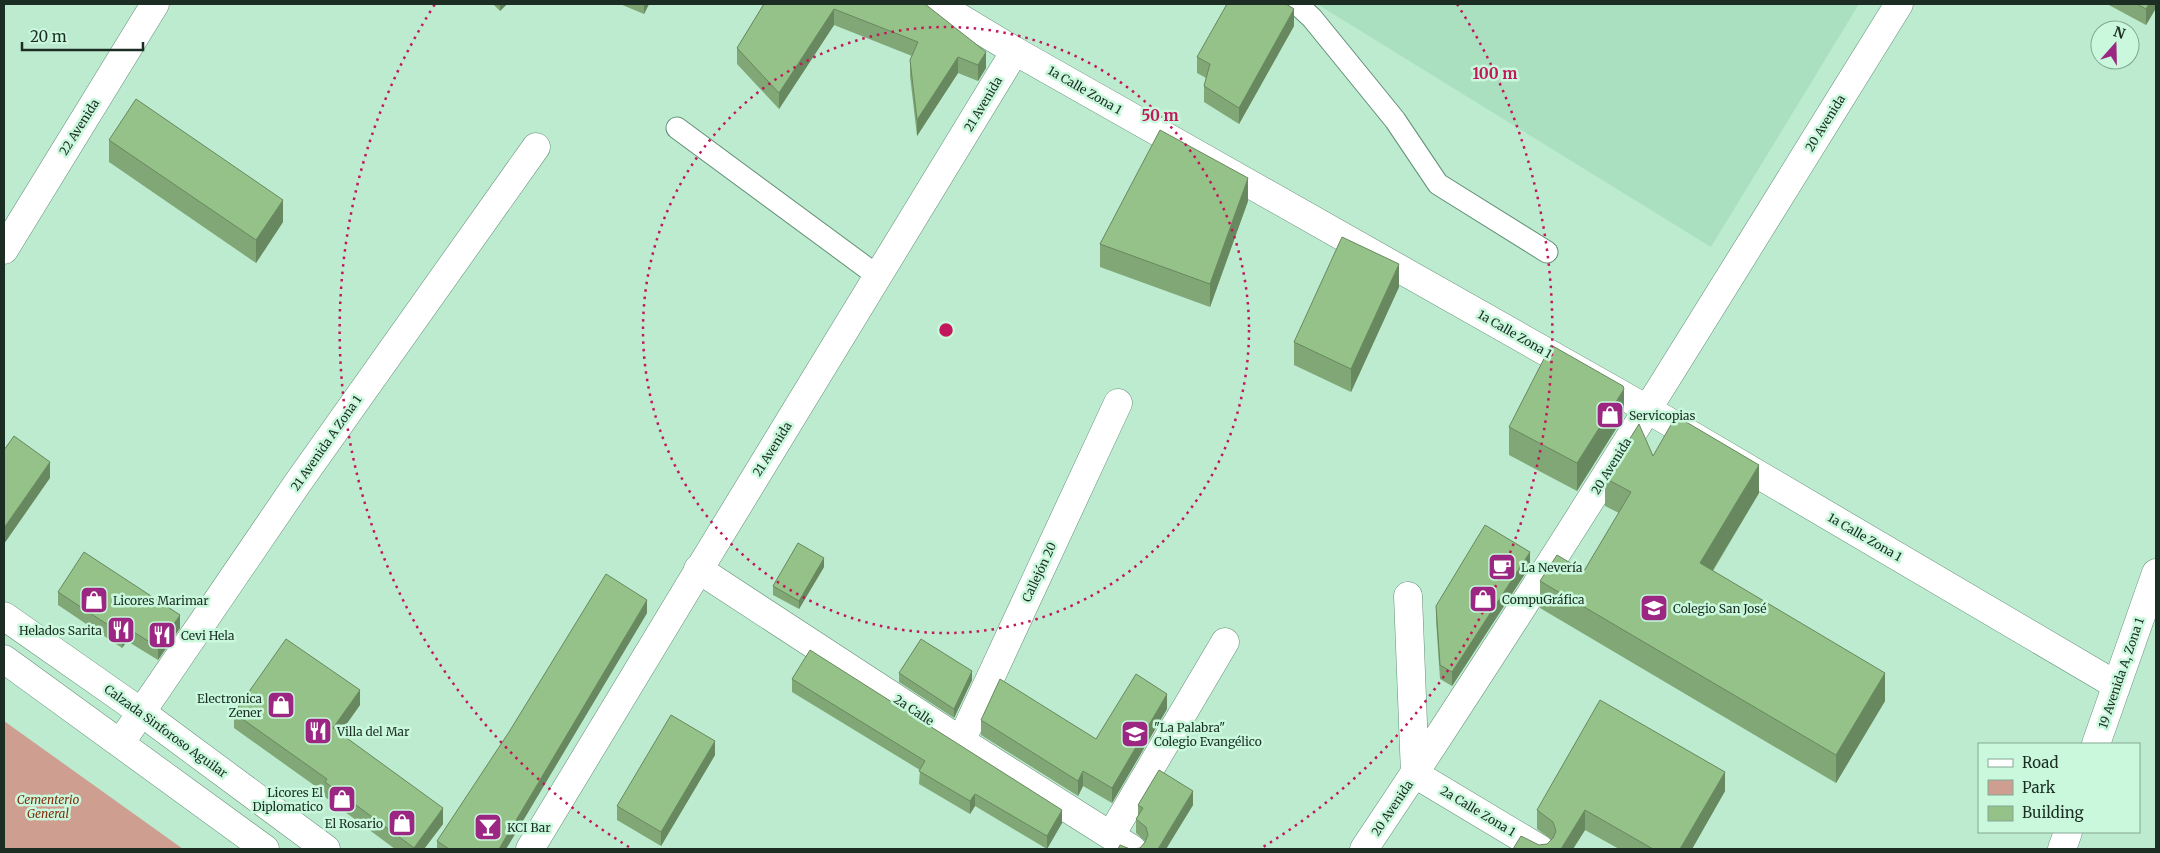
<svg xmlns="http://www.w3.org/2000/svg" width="2160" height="853" font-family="Merriweather,serif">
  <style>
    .built { fill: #aae0c0 }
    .green { fill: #ce9f90 }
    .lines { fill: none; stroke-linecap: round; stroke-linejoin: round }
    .lane-casing { stroke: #638f76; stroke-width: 23 }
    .street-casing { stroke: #638f76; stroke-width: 29 }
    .secondary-casing { stroke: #638f76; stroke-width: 29 }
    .lane { stroke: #fff; stroke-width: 21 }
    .street { stroke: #fff; stroke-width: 28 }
    .secondary { stroke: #fff; stroke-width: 28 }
    .wall { fill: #80a775 }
    .shaded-wall { fill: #68885f }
    .building { fill: #95c288; stroke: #68885f }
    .ring { fill: none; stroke: #c2185b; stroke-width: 2.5; stroke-dasharray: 2.5 5 }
    .labels { text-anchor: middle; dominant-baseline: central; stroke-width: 5; stroke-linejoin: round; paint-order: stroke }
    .street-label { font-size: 12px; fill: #1c2e24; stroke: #c9f8dc }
    .poi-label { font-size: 12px; fill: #1c2e24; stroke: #c9f8dc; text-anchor: start }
    .park-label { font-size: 12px; font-style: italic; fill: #832e0f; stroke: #c9f8dc }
    .centre { fill: #c2185b; stroke: #c9f8dc; stroke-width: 2.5 }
    .ring-label { font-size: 15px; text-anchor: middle; font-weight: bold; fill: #c2185b; stroke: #c9f8dc; stroke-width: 5; stroke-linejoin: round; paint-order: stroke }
  </style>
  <rect width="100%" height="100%" fill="#bcebcf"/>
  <!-- built -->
  <path class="built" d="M1317 4H1859L1711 247Z"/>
  <!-- green -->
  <path class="green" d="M4 721 183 849H4Z"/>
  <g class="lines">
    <defs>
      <g id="lane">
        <path d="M1297 4 1312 18 1395 120 1438 184 1547 252"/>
        <path d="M677 128 879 277"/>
      </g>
      <g id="street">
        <path d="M937 4 1015 51 1647 409 2116 685"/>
        <path d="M4 250 155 4"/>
        <path d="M698 569 961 741 1132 849"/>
        <path d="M1408 596 1415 774 1540 849"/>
        <path d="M961 741 1118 403"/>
        <path d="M121 742 297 484 536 147"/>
        <path d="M2096 744 2156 573"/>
        <path d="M1111 835 1225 642"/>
        <path d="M530 849C690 582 854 317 1015 51"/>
        <path d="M2062 849 2068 832"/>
      </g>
      <g id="secondary">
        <path d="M4 616 141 712 326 849"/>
        <path d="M4 659 265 849"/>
        <path d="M1364 849C1550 572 1723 287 1899 4"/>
      </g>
    </defs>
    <!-- lane casing -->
    <use href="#lane" class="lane-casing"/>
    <!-- street casing -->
    <use href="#street" class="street-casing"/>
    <!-- secondary casing -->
    <use href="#secondary" class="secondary-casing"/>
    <!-- lane -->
    <use href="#lane" class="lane"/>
    <!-- street -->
    <use href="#street" class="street"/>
    <!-- secondary -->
    <use href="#secondary" class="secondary"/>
  </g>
  <!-- wall -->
  <g class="wall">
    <path d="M493 4H507L500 11Z"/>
    <path d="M620 4H649L644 14Z"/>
    <path d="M762 4H925L986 68 978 81 958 73 917 136 910 76V60L912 56 834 25 779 109 737 64V48L763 5Z"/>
    <path d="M2107 4H2156V8L2146 25Z"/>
    <path d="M1294 26 1239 124 1204 102V86L1206 78 1197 73V57Z"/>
    <path d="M109 140 283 222 256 263 109 162Z"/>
    <path d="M1248 201 1210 307 1100 267V244Z"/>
    <path d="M1399 287 1351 392 1294 365V342Z"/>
    <path d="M1624 416 1577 491 1509 455V427Z"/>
    <path d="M1653 456 1759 493 1713 571 1885 701 1836 783 1540 608V581L1584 571 1619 513 1605 506V478Z"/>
    <path d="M1530 566 1452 686 1440 679 1436 620V606Z"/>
    <path d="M824 567 799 609 773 595V586Z"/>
    <path d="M58 592 180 628 158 660 127 641 122 648 58 605Z"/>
    <path d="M647 613 506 849H437V841Z"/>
    <path d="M899 673 972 680 954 718 899 682Z"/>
    <path d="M792 679 1062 823 1047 849 975 806 970 814 919 784 920 770 792 692Z"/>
    <path d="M360 705 340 733 443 824 424 849H395L325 797V793L234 728V713Z"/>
    <path d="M1167 709 1112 803 1083 786 1078 796 981 735V720L1096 739Z"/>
    <path d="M715 755 661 846 617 820V806Z"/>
    <path d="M1725 791 1692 849H1619L1585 830 1573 849H1513L1547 844 1552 840 1537 829V810Z"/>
    <path d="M1138 805H1193L1166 849H1134L1140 848 1146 842 1136 833V819L1138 816Z"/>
  </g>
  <!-- shaded-wall -->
  <g class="shaded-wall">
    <path d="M500 4H507L500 11Z"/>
    <path d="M644 4H649L644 14Z"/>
    <path d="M2149 4H2156V8L2146 25V9Z"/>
    <path d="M834 9V25L779 109V93Z"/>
    <path d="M1294 9V26L1239 124V108Z"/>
    <path d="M986 52V68L978 81V65Z"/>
    <path d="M958 57V73L917 136V120Z"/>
    <path d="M1248 178V201L1210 307V284Z"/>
    <path d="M283 200V222L256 263V240Z"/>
    <path d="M1399 264V287L1351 392V369Z"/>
    <path d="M1624 389V416L1577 491V463Z"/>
    <path d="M50 462V478L4 544V528Z"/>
    <path d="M1759 465V493L1700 591V563Z"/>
    <path d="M1530 552V566L1452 686V672Z"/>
    <path d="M824 558V567L799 609V601Z"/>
    <path d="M647 600V613L506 849H499Z"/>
    <path d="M180 615V628L158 660V647Z"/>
    <path d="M127 628V641L122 648V634Z"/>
    <path d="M972 671V680L954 718V709Z"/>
    <path d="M1885 673V701L1836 783V755Z"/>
    <path d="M360 690V705L333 743V728Z"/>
    <path d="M1167 694V709L1112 803V788Z"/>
    <path d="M715 741V755L661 846V832Z"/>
    <path d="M1083 771V786L1078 796V781Z"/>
    <path d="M1725 772V791L1692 849H1680Z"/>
    <path d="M1193 791V805L1166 849H1158Z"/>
    <path d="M975 794V806L970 814V801Z"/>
    <path d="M443 808V824L424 849H414V848Z"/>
    <path d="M1062 810V823L1047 849V836Z"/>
    <path d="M1585 810V830L1573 849H1561Z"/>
  </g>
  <!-- building -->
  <g class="building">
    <path d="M764 4H925L986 52 978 65 958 57 917 120 910 60 918 42 834 9 779 93 737 48Z"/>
    <path d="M1227 4H1286L1294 9 1239 108 1204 86 1210 64 1197 57Z"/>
    <path d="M2137 4H2149L2146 9Z"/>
    <path d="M136 99 283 200 256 240 109 140Z"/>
    <path d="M1160 130 1248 178 1210 284 1100 244Z"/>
    <path d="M1342 237 1399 264 1351 369 1294 342Z"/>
    <path d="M1551 345 1623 386 1624 389 1577 463 1509 427Z"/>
    <path d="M1676 416 1759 465 1700 563 1885 673 1836 755 1540 581 1557 555 1584 571 1631 492 1605 478 1639 424 1653 456Z"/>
    <path d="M14 436 50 462 4 528V450Z"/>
    <path d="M1485 525 1530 552 1452 672 1440 665 1436 606Z"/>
    <path d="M798 543 824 558 799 601 773 586Z"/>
    <path d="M84 552 180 615 158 647 127 628 122 634 58 592Z"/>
    <path d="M606 574 647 600 499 849H449L437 841 509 732Z"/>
    <path d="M286 639 360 690 333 728 443 808 414 848 325 782 327 779 234 713Z"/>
    <path d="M921 639 972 671 954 709 899 673Z"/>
    <path d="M810 650 1062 810 1047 836 975 794 970 801 919 771 925 761 792 679Z"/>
    <path d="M1136 674 1167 694 1112 788 1083 771 1078 781 981 720 1000 679 1096 739Z"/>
    <path d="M1600 700 1725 772 1680 849H1653L1585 810 1561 849H1513L1521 836 1539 845 1547 844 1553 838 1556 831 1553 822 1537 810Z"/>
    <path d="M671 715 715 741 661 832 617 806Z"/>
    <path d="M1159 770 1193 791 1158 849H1134L1140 848 1145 842 1148 835 1146 827 1136 819 1143 808 1138 805Z"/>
    <path d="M1120 845 1130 849H1118Z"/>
  </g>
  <!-- distance rings -->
  <g class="ring">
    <circle cx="946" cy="330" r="303"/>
    <path d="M629 847A606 606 0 0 1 435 4M1457 4A606 606 0 0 1 1263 847"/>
  </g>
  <!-- icons -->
  <defs>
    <symbol id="shop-square" viewBox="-11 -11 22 22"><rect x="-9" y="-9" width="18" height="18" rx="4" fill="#9c2782" stroke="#c9f8dc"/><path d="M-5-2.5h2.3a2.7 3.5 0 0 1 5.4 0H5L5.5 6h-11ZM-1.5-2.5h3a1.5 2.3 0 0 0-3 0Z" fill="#fff"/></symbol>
    <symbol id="cafe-square" viewBox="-11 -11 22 22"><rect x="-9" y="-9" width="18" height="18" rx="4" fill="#9c2782" stroke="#c9f8dc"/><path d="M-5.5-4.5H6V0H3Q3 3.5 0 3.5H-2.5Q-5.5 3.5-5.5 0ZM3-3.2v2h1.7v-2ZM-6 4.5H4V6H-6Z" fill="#fff"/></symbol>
    <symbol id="school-square" viewBox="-11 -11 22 22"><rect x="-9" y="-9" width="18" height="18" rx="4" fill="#9c2782" stroke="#c9f8dc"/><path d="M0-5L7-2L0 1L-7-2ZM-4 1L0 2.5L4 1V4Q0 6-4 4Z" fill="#fff"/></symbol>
    <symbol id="restaurant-square" viewBox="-11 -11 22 22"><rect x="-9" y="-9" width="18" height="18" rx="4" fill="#9c2782" stroke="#c9f8dc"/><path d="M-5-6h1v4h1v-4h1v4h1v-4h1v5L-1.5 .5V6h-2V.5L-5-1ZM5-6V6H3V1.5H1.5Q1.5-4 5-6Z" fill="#fff"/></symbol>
    <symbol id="bar-square" viewBox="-11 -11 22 22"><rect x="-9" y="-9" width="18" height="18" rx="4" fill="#9c2782" stroke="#c9f8dc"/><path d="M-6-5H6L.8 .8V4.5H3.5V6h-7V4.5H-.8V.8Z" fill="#fff"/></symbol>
  </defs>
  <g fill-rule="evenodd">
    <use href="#shop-square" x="1594" y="399" width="32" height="32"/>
    <use href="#cafe-square" x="1486" y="551" width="32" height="32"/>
    <use href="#shop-square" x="1467" y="583" width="32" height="32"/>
    <use href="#shop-square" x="78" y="584" width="32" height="32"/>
    <use href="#school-square" x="1638" y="592" width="32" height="32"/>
    <use href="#restaurant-square" x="105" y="614" width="32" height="32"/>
    <use href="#restaurant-square" x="146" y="619" width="32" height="32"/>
    <use href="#shop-square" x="265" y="689" width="32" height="32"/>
    <use href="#restaurant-square" x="302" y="715" width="32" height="32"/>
    <use href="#school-square" x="1119" y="718" width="32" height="32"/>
    <use href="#shop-square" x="326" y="783" width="32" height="32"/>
    <use href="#shop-square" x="386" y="807" width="32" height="32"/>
    <use href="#bar-square" x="472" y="811" width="32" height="32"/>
  </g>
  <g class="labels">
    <!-- street labels -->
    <g class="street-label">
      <text transform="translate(1085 90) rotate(30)">1a Calle Zona 1</text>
      <text transform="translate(983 104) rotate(-59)">21 Avenida</text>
      <text transform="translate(1825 123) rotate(-58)">20 Avenida</text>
      <text transform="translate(79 127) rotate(-58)">22 Avenida</text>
      <text transform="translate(1515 334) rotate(30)">1a Calle Zona 1</text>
      <text transform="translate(326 443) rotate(-55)">21 Avenida A Zona 1</text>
      <text transform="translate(772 449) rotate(-58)">21 Avenida</text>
      <text transform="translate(1611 466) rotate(-58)">20 Avenida</text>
      <text transform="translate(1865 537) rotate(30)">1a Calle Zona 1</text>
      <text transform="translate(1039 572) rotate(-65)">Callejón 20</text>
      <text transform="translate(2121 673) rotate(-71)">19 Avenida A, Zona 1</text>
      <text transform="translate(914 710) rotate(33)">2a Calle</text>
      <text transform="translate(166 731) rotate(36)">Calzada Sinforoso Aguilar</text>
      <text transform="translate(1392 808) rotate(-56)">20 Avenida</text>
      <text transform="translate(1478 811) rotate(31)">2a Calle Zona 1</text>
    </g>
    <!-- poi labels -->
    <g class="poi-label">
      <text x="1629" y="415">Servicopias</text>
      <text x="1521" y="567">La Nevería</text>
      <text x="1502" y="599">CompuGráfica</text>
      <text x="113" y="600">Licores Marimar</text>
      <text x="1673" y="608">Colegio San José</text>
      <text x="102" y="630" text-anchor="end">Helados Sarita</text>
      <text x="181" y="635">Cevi Hela</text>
      <text x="262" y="698" text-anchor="end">Electronica<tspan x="262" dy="14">Zener</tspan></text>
      <text x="1154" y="727">"La Palabra"<tspan x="1154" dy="14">Colegio Evangélico</tspan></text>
      <text x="337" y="731">Villa del Mar</text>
      <text x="323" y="792" text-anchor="end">Licores El<tspan x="323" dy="14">Diplomatico</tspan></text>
      <text x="383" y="823" text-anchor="end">El Rosario</text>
      <text x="507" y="827">KCI Bar</text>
    </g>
    <!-- park labels -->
    <g class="park-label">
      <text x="48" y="799">Cementerio<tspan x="48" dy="14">General</tspan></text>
    </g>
  </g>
  <circle cx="946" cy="330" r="8" class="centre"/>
  <g class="ring-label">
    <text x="1495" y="79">100 m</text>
    <text x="1160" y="121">50 m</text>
  </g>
  <!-- border -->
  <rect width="2160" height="853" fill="none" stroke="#1c2e24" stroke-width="10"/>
  <!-- legend -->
  <rect x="1978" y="743" width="162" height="90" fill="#c9f8dc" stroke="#84a792"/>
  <rect x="1988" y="759" width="25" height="8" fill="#ffffff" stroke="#84a792"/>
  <text x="2022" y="768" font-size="15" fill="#1c2e24">Road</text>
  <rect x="1988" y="780" width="25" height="15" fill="#ce9f90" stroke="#84a792"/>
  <text x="2022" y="793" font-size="15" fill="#1c2e24">Park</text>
  <rect x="1988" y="806" width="25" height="15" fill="#95c288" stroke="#84a792"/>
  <text x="2022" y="818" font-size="15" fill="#1c2e24">Building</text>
  <!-- north arrow -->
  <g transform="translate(2115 45) rotate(20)"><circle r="24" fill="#c9f8dc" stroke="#84a792"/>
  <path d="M0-4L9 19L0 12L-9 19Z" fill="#9c2782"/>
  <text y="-8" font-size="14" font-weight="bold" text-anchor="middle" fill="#1c2e24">N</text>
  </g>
  <!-- scale -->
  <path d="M22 42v8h121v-8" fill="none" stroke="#1c2e24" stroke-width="2.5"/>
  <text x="30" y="42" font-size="15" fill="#1c2e24" stroke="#c9f8dc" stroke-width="4" paint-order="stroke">20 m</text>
</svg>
